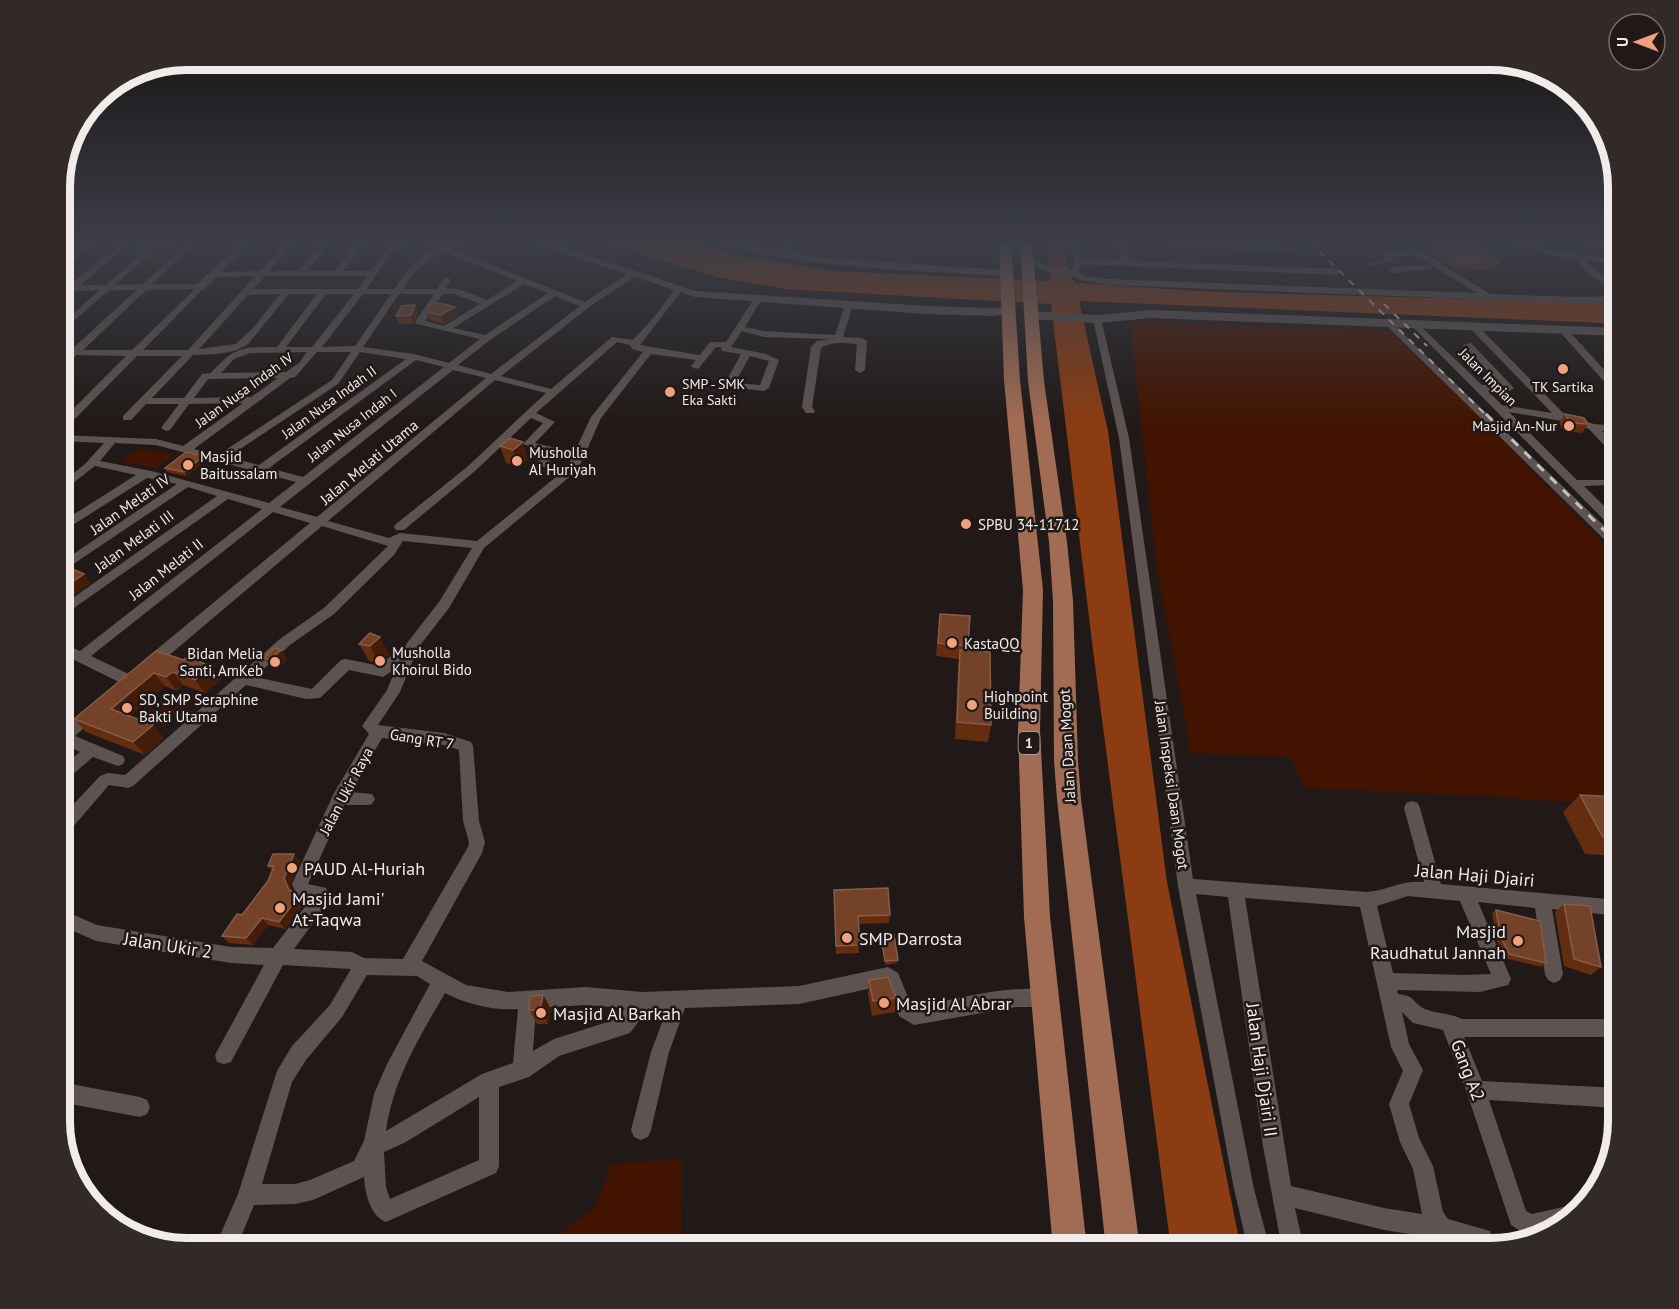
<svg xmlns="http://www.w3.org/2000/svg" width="1679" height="1309" font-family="'PT Sans',sans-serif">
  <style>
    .green { fill: #421400 }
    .water { fill: #8b3c13 }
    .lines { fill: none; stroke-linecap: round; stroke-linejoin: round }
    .minor { fill: #5d5451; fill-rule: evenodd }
    .tertiary { fill: #5d5451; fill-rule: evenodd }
    .secondary { fill: #5d5451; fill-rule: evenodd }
    .trunk { fill: #a26c54; fill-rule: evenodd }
    .rail-far1 { stroke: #c6c1bf; stroke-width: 2; stroke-dasharray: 7 7; stroke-linecap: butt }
    .rail { stroke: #c6c1bf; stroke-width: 3; stroke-dasharray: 9 9; stroke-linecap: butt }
    .wall { fill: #652d10 }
    .shaded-wall { fill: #431d09 }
    .building { fill: #744228; stroke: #875c46; stroke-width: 1.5 }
    .poi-dot { fill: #f2a17e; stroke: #201917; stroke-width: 2 }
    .labels { text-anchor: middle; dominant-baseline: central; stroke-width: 5; stroke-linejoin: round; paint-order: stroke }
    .far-street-label { font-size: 14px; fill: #f1ecea; stroke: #201917 }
    .far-poi-label { font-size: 14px; fill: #f1ecea; stroke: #201917; text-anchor: start }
    .shield { fill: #201917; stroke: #b2adab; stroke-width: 1.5 }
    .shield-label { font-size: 14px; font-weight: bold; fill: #f1ecea }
    .poi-label { font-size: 15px; fill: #f1ecea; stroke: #201917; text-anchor: start }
    .street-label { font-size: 15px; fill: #f1ecea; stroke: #201917 }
    .near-poi-label { font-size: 18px; fill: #f1ecea; stroke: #201917; text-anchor: start }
    .near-street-label { font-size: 18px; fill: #f1ecea; stroke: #201917 }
    .rim { fill: none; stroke: #f1ecea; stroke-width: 8 }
  </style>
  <rect width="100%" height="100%" fill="#201917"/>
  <!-- green -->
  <g class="green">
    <path d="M1130 321 1395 331 1619 559V806L1485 796 1305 788 1290 757 1191 753 1156 563Z"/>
    <path d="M138 449 174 454 157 468 121 462Z"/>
    <path d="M181 695 195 700 165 728 139 718 163 698 174 702Z"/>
    <path d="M682 1159 681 1249H539L595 1207 612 1164Z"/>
  </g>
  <!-- water -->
  <path class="water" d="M603 241H682L742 256 833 271 1051 281 1047 241H1065L1067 265 1075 283 1216 292 1619 303V322L1604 323 1079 301 1108 431 1167 882 1241 1249H1171L1093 650 1051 304 786 289 717 277Z"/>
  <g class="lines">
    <!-- minor -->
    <g class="minor">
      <path d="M88 241H97L60 270V264Z"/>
      <path d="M123 241H132L76 289H70V285Z"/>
      <path d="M156 241H165L60 333V325Z"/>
      <path d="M190 241H198L83 350H132L200 284 204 287 203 289 143 350H188L255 276 214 277 211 276V272L260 271 288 241H296L269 271H298L324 241H332L307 271H334L358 241H366L343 271H371C381 255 389 241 410 241L391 253 367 289H394C408 269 414 259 437 249L418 241H429L443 247 457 241H467L451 249 585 302 630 272H636V276L593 304 501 376 551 389 612 337 633 340 656 315 676 287 683 289 640 345 700 355 710 342H726L755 297 759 294 763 297 745 327 764 331 835 335 845 305 852 303 853 305 843 337 862 338 867 341 865 370 860 373 855 370 857 344C845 343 831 341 821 348L812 407 815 411 814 413H806L802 407 811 347 817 341 829 339 764 337 742 331 731 347 766 354 779 360 769 388 764 391 726 387 724 385 741 354 722 351 721 347H716L699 368 696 369 691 366 696 360 651 354 601 418 581 463 573 474 484 548 449 608 418 648 400 692 378 725 444 733 471 742 473 746 479 821 485 842 482 853 422 961 466 985 508 992 586 987 643 992 799 986 888 967 898 973 911 1004 916 1007C947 1001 1024 981 1051 992L1054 998 1051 1004 1045 1007H1016L914 1025 899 1016 886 985 799 1004 685 1008 669 1052 651 1130 648 1137 641 1140 634 1137 631 1130 651 1052 667 1009 647 1010 630 1033 559 1056 529 1077 499 1087V1166L496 1173 386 1222C370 1216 365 1193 364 1177L313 1200 295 1204 254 1205 236 1249H214L238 1194 277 1071 292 1046 330 1005 351 969 283 965 231 1062 224 1064 217 1062 215 1055 264 965 231 963 96 941 60 925V909L97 925 231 947 273 948 308 903 309 899 297 896 292 884 334 793 369 734 362 726 387 690 396 668 383 677 349 670 320 698 306 699 246 685 133 786 128 788 109 785 66 835 60 837V819L62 816H60V803L68 805 69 809 100 776 108 773 125 775 280 639 324 608 388 546 322 526 154 668H144L142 664 144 660 310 523 273 512 91 656 135 677 137 681 135 685H125L60 653V642L80 651 262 509 228 499 60 618V607L217 496 188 487 60 573V563L177 484 147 478 60 533V523L136 475 95 466 60 493V484L85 464 104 443 60 441V435L156 439 183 446 243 403 189 404 170 430 166 431 161 428 179 404H146L131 420H123V416L182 356H137L64 430 60 431V422L126 356 77 355 60 369V361L66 355H60V349H72ZM444 252 517 281 487 300 459 289 446 288 451 280 447 277 444 278 437 289H403C416 269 422 262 444 252ZM265 276H367L358 289H253ZM524 284 548 293 485 335 453 328ZM280 294 254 327 236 344 199 349 248 295ZM289 294H317L277 347C241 347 235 347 211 373L202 374 184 398H152L193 355C211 354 233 355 248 344ZM326 294H354L312 347H286ZM363 294H391L355 346 322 347ZM399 294H434L415 322 417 324 480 339 449 363 414 354 363 347ZM443 294H455L480 304 444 326 425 321ZM555 296 580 306 491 374 458 365 490 340ZM617 342 630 345 632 349 643 352 591 417 567 468 549 462 557 450 556 448 535 443 555 422 536 413ZM307 352 299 363 286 372 221 373 234 359 250 353ZM317 352H351L332 380 218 455 194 449 290 378 295 377ZM360 352 406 359 259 465 228 457 338 384ZM750 356 769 361 760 385 735 383ZM416 360 444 367 303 477 269 468ZM453 370 486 378 317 517 280 507ZM278 378 251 397 194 398 208 379ZM495 380 546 393 467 467 396 524 394 527 396 530H404L475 471 531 418 543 423 523 444 545 452 537 463 538 465 561 473 477 541 400 533 389 538 328 521ZM115 443 156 445 296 482 269 503 151 471 100 461ZM403 541 472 548 439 602 407 643 403 652 394 653 380 666 346 659 341 660 312 689 255 677 290 645 334 614 394 555ZM382 738 444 745 459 750 463 821 469 842 468 847 403 959 364 958 352 952 294 949 321 912 328 893 326 888 308 884 344 805H367L372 804 375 799 372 794 351 792ZM367 975 417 976 430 984 387 1064 374 1094 364 1141 354 1161 310 1180 295 1184H262L292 1082 306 1060 342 1017ZM445 993C466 1004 494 1011 518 1009L513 1063 482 1074 386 1131C393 1080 420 1036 445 993ZM586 1005 625 1008 617 1019 554 1039 533 1051 536 1008ZM479 1097V1160L390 1199 386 1187 384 1152 406 1142Z"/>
      <path d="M786 241H794L784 257H778L777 255Z"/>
      <path d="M1069 241H1077L1082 259 1122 260 1114 241H1122L1130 261 1337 269 1341 272 1337 275 1082 264 1079 272 1085 276 1109 279 1477 293 1433 266 1430 269 1393 273 1389 270 1393 267 1432 265 1415 255 1393 256V261L1372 266 1368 264 1385 259V255L1388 252 1420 250 1490 294 1580 297 1618 296 1579 265 1577 259 1553 255 1500 241H1513L1553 251 1619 260V264L1586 260 1619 290V302L1580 303 1109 285 1080 280 1073 276 1057 275 1024 262 1028 260 1061 270H1072L1075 261Z"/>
      <path d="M1559 241 1617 244 1619 248 1563 243Z"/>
      <path d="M1171 243 1293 248 1297 250 1293 252 1174 247 1170 245Z"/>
      <path d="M1097 316 1101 319 1129 438 1193 879 1367 892C1389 890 1401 880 1424 882L1404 808 1406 803 1412 801 1418 803 1420 808 1441 884 1619 900V916L1552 909 1563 974 1560 980 1554 983 1548 980 1545 974 1535 908 1478 902 1511 979 1508 985 1480 992 1397 990 1398 994C1416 996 1411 1001 1423 1008 1431 1013 1450 1013 1462 1019H1619V1037H1464L1482 1081 1619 1088V1108L1489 1100 1526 1211 1532 1214 1572 1205 1580 1210 1555 1230 1544 1233 1545 1237 1525 1241 1522 1232 1511 1225 1466 1090 1443 1030 1413 1023 1402 1012 1409 1044 1423 1070 1409 1104 1419 1138 1433 1166 1443 1212 1448 1219 1490 1231 1496 1248 1475 1249 1441 1239 1384 1230 1295 1208 1304 1249H1282L1263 1146 1228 897 1196 894 1254 1189 1270 1249H1248L1234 1189 1178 886 1119 438 1093 319ZM1408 896 1460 901 1491 974 1464 975 1393 973 1377 906ZM1245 898 1360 907 1391 1047 1403 1071 1389 1104 1400 1142 1413 1169 1422 1214 1384 1208 1291 1186Z"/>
      <path d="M1414 320 1482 385H1501L1463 345 1471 343 1514 388 1509 391H1488L1502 405 1552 413 1468 326 1476 324 1566 416V420L1562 421 1509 412 1577 480H1614V484L1610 485 1584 486 1619 521V532L1615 531 1411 325V321Z"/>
      <path d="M1390 321 1619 540V551L1615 550 1387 326 1385 324Z"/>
      <path d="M1564 328 1567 329 1619 386V395L1615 394 1561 333 1559 331Z"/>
      <path d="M1607 348 1615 350C1615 360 1619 367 1619 377 1610 373 1604 357 1607 348Z"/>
      <path d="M1572 417 1594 424 1619 426V432L1602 431 1619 449V458L1615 457 1589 429 1568 422 1567 420Z"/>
      <path d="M91 707 96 709 98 713 96 717 75 736 123 756 125 760 123 764 118 766 93 757 65 781 60 783V768L80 752 62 743C57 728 76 718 86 709Z"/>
      <path d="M60 1082 140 1097 147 1100 150 1107 147 1114 140 1117 60 1102Z"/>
    </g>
    <!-- tertiary -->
    <path class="tertiary" d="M242 241H252L204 289 60 291V285L197 284Z"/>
    <!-- secondary -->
    <g class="secondary">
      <path d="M528 241H543L696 291 927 306 994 308 1009 306 1015 310 1013 313 994 316 927 314 695 297Z"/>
      <path d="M709 241H727L822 258 1007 270 1013 273 1007 276C907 271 808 267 710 243Z"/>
      <path d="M1151 310 1619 328V336L1151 318 1097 323 1031 319 1025 315 1031 311 1097 315Z"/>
    </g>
    <!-- trunk -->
    <g class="trunk">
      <path d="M999 241H1011L1020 380 1043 590 1040 731 1050 917 1087 1249H1053L1024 917 1018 731 1023 590 1004 380Z"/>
      <path d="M1020 241H1032L1044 381 1067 542 1073 601 1078 761 1081 799 1140 1249H1106L1057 799 1054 761 1053 601 1049 542 1028 381Z"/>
    </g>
    <!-- rail-far1 -->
    <g class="rail-far1">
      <path d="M1309 241 1487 416"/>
      <path d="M1384 304 1427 346"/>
    </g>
    <!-- rail -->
    <path class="rail" d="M1486 414 1619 545"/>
  </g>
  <!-- wall -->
  <g class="wall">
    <path d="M149 241H178L154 262H144L138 250Z"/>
    <path d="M1433 245 1498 262 1494 270 1457 271 1429 252Z"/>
    <path d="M415 305 418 314 413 324H399L396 316Z"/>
    <path d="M455 307 458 315 444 324 429 320 426 312Z"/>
    <path d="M1619 339V352L1614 346Z"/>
    <path d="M1565 414 1588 424 1582 433 1564 431 1559 423Z"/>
    <path d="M510 438 528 460 519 467 506 463 500 446Z"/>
    <path d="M207 461 186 476 167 472 165 468Z"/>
    <path d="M940 614 968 646 967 651 991 725 988 742 955 739 958 668 959 659 936 656Z"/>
    <path d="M380 637 389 655 379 664 369 661 359 644Z"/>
    <path d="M281 650 287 659 276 669 270 666 264 658Z"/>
    <path d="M156 651 184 660 221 679 205 693 183 685 177 691 165 686 130 716 153 725 164 738 145 755 86 732 74 719Z"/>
    <path d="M1580 795 1619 797V856L1585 854 1563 812Z"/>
    <path d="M300 861 290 885 293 892 306 902 285 929 268 925 253 945 229 943 222 936 242 915 268 881 272 871 268 866Z"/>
    <path d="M834 890 890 915 889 923 858 924 859 953 836 954Z"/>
    <path d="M1564 904 1601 967 1591 975 1564 966 1555 912Z"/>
    <path d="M1496 910 1546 963 1542 967 1504 958 1497 941 1492 913Z"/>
    <path d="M881 936 898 960 897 963 885 965Z"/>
    <path d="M869 980 896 998 895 1012 872 1016 868 994Z"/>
    <path d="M543 995 551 1009 548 1024H537L529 1010Z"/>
  </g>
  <!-- shaded-wall -->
  <g class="shaded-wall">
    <path d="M159 241H178L154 262 148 250Z"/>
    <path d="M415 305 418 314 413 324 411 315Z"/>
    <path d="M455 307 458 315 444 324 441 315Z"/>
    <path d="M523 442 528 460 519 467 513 450Z"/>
    <path d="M204 456 207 461 186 476 184 472Z"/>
    <path d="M84 574 91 583 60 604V590Z"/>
    <path d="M380 637 389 655 379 664 370 646Z"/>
    <path d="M281 650 287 659 276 669 270 660Z"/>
    <path d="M211 666 221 679 205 693 195 680Z"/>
    <path d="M173 672 183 685 177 691 166 677Z"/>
    <path d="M154 673 165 686 123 722 111 709Z"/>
    <path d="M153 725 164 738 145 755 133 742Z"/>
    <path d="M294 854 300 861 290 885 295 897 289 890 284 878Z"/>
    <path d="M300 895 306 902 285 929 279 922Z"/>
    <path d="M262 918 268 925 253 945 246 938Z"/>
    <path d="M543 995 551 1009 548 1024 540 1010Z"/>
  </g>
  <!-- building -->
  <g class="building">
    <path d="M149 241H159L148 250H138Z"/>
    <path d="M1477 244 1498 262 1461 263 1433 245Z"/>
    <path d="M440 303 455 307 441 315 426 312 430 305Z"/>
    <path d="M415 305 411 315 396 316 402 306Z"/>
    <path d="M1565 414 1584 418 1588 424 1570 423Z"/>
    <path d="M510 438 523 442 513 450 500 446Z"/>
    <path d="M186 452 204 456 184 472 165 468Z"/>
    <path d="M75 570 84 574 60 590V580Z"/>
    <path d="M940 614 970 616 968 646 938 643Z"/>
    <path d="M370 633 380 637 370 646 359 644Z"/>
    <path d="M275 648 281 650 270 660 264 658Z"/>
    <path d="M960 650 990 652 991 725 957 722Z"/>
    <path d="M156 651 184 660 187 657 211 666 195 680 173 672 166 677 154 673 111 709 153 725 133 742 74 719Z"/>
    <path d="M1580 795 1619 797V838L1603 837Z"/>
    <path d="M273 854H294L284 878 289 890 300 895 279 922 262 918 246 938 222 936 237 914 242 915 268 881 274 866H268Z"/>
    <path d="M888 888 890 915 858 916 860 945 836 946 834 890Z"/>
    <path d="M1564 904 1590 906 1601 967 1574 959Z"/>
    <path d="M1496 910 1540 921 1546 963 1509 954 1501 937Z"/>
    <path d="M894 935 898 960 885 961 881 936Z"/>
    <path d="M888 977 896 998 873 1001 869 980Z"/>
    <path d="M543 995 540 1010H529L530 996Z"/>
  </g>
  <!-- sky -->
  <linearGradient id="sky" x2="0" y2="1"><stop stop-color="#120e0d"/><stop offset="0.57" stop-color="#3c3e47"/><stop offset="1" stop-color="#3c3e47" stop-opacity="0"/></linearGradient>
  <rect width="1679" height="424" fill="url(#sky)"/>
  <!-- markers -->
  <g class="poi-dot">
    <circle cx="1563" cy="369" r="6"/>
    <circle cx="670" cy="392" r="6"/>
    <circle cx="1569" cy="426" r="6"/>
    <circle cx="517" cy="461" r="6"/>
    <circle cx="188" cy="465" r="6"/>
    <circle cx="966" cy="524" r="6"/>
    <circle cx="952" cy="643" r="6"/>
    <circle cx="380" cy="661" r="6"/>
    <circle cx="275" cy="662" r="6"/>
    <circle cx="972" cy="705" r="6"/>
    <circle cx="127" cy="708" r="6"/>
    <circle cx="292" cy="868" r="6"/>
    <circle cx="280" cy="908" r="6"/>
    <circle cx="847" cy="938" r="6"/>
    <circle cx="1518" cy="941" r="6"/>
    <circle cx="884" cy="1003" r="6"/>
    <circle cx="541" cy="1013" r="6"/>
  </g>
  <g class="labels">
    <!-- far-street labels -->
    <g class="far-street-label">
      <text transform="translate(1488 377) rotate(45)">Jalan Impian</text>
      <text transform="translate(244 390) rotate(-36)">Jalan Nusa Indah IV</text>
      <text transform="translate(329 402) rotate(-36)">Jalan Nusa Indah II</text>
      <text transform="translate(352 425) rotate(-38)">Jalan Nusa Indah I</text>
    </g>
    <!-- far-poi labels -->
    <g class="far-poi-label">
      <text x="682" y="384">SMP - SMK<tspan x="682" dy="16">Eka Sakti</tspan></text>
      <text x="1563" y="387" text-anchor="middle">TK Sartika</text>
      <text x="1557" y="426" text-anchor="end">Masjid An-Nur</text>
    </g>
    <!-- shield labels -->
    <rect class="shield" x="1018.5" y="732" width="21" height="22" rx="4.5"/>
    <g class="shield-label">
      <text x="1029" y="743">1</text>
    </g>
    <!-- poi labels -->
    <g class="poi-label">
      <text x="529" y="452">Musholla<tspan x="529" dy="17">Al Huriyah</tspan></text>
      <text x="200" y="456">Masjid<tspan x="200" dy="17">Baitussalam</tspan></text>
      <text x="978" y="524">SPBU 34-11712</text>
      <text x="964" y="643">KastaQQ</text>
      <text x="392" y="652">Musholla<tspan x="392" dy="17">Khoirul Bido</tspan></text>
      <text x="263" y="653" text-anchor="end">Bidan Melia<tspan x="263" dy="17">Santi, AmKeb</tspan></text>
      <text x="984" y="696">Highpoint<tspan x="984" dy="17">Building</tspan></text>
      <text x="139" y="699">SD, SMP Seraphine<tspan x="139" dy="17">Bakti Utama</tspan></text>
    </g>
    <!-- street labels -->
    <g class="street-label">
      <text transform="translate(369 462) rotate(-40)">Jalan Melati Utama</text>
      <text transform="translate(130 504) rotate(-35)">Jalan Melati IV</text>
      <text transform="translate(134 541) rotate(-36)">Jalan Melati III</text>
      <text transform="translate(166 569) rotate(-38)">Jalan Melati II</text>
      <text transform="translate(422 739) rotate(9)">Gang RT 7</text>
      <text transform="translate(1067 746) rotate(-93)">Jalan Daan Mogot</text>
      <text transform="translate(1172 785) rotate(82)">Jalan Inspeksi Daan Mogot</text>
      <text transform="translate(346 791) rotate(-62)">Jalan Ukir Raya</text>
    </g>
    <!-- near-poi labels -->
    <g class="near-poi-label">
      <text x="304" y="868">PAUD Al-Huriah</text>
      <text x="292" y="898">Masjid Jami'<tspan x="292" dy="21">At-Taqwa</tspan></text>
      <text x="1506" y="931" text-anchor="end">Masjid<tspan x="1506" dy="21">Raudhatul Jannah</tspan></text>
      <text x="859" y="938">SMP Darrosta</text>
      <text x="896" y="1003">Masjid Al Abrar</text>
      <text x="553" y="1013">Masjid Al Barkah</text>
    </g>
    <!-- near-street labels -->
    <g class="near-street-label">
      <text transform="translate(1475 875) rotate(5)">Jalan Haji Djairi</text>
      <text transform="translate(168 945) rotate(9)">Jalan Ukir 2</text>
      <text transform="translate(1262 1070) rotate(82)">Jalan Haji Djairi II</text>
      <text transform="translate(1468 1070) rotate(69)">Gang A2</text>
    </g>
  </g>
  <!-- crop -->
  <path d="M0 0H1679V1309H0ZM187 70H1491A117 117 0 0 1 1608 187V1121A117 117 0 0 1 1491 1238H187A117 117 0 0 1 70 1121V187A117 117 0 0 1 187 70Z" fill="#312a28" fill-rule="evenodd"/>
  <path class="rim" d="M187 70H1491A117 117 0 0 1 1608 187V1121A117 117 0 0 1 1491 1238H187A117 117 0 0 1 70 1121V187A117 117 0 0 1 187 70Z"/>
  <!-- north arrow -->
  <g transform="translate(1637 42) rotate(270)"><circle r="28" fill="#201917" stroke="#746d6b" stroke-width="1.5"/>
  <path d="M0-4.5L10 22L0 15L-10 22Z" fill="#f2a17e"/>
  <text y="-9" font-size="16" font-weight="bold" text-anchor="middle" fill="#f1ecea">U</text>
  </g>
</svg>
